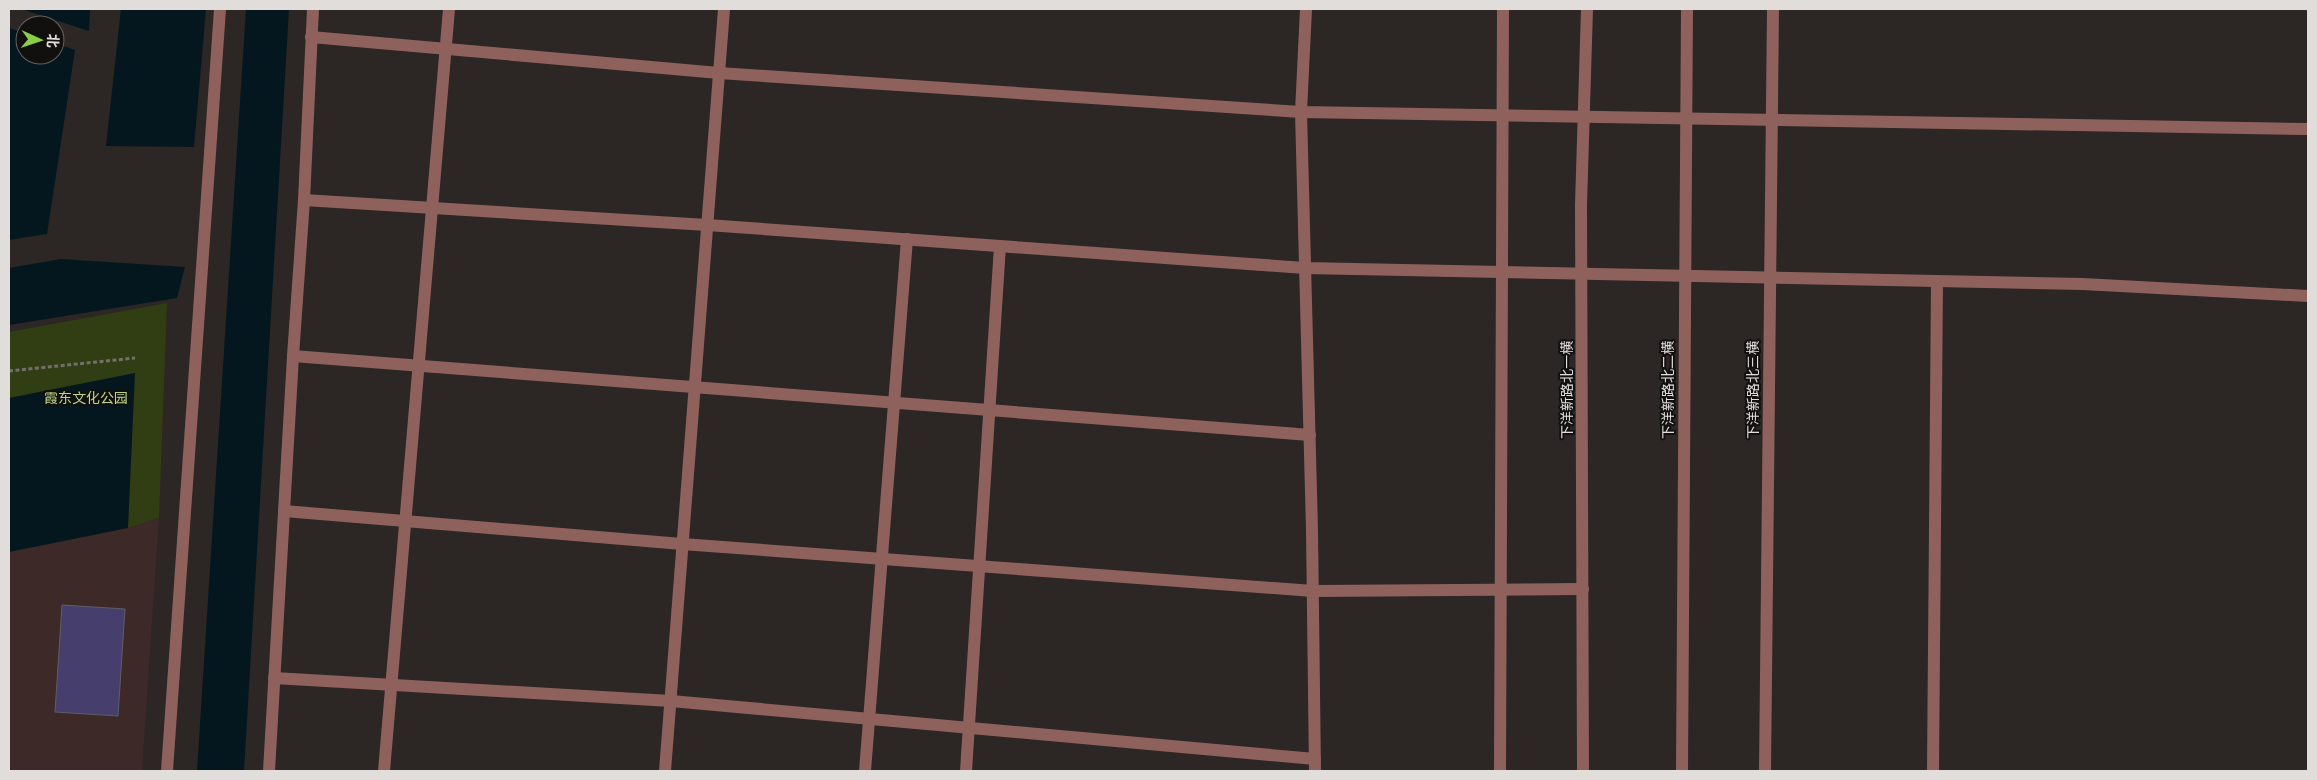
<svg xmlns="http://www.w3.org/2000/svg" width="2317" height="780" font-family="'Varela Round','Noto Sans SC',sans-serif">
  <style>
    .industrial { fill: #3d2928 }
    .green { fill: #313d12 }
    .water { fill: #04171f }
    .building { fill: #463f6d; stroke: #5e5e64 }
    .lines { fill: none; stroke-linecap: round; stroke-linejoin: round }
    .path { stroke: #746f6d; stroke-width: 3; stroke-dasharray: 4 2.5; stroke-linecap: butt }
    .minor { stroke: #8f615d; stroke-width: 12 }
    .labels { text-anchor: middle; dominant-baseline: central; stroke-width: 4; stroke-linejoin: round; paint-order: stroke }
    .street-label { font-size: 14px; fill: #e1dddb; stroke: #12100f }
    .park-label { font-size: 14px; fill: #bcd789; stroke: #12100f }
  </style>
  <rect width="100%" height="100%" fill="#2c2624"/>
  <!-- industrial -->
  <path class="industrial" d="M159 518 142 771H9V552L128 528Z"/>
  <!-- green -->
  <path class="green" d="M167 303 159 518 128 528 9 552V332Z"/>
  <!-- water -->
  <g class="water">
    <path d="M21 9H90L89 31Z"/>
    <path d="M121 9H206L194 147 106 146Z"/>
    <path d="M246 9H289L244 771H197Z"/>
    <path d="M9 28 25 33V55H55V43L75 50 47 234 9 240Z"/>
    <path d="M61 259 185 267 177 298 9 325V268Z"/>
    <path d="M135 373 128 528 9 552V398Z"/>
  </g>
  <!-- building -->
  <path class="building" d="M62 605 125 609 118 716 55 712Z"/>
  <g class="lines">
    <!-- path -->
    <path class="path" d="M9 371 135 358"/>
    <!-- minor -->
    <g class="minor">
      <path d="M1306 9 1301 112 1312 530 1315 771"/>
      <path d="M311 37 719 73 1301 112 2308 129"/>
      <path d="M304 200 707 225 1305 268 2083 284 2308 296"/>
      <path d="M293 356 1310 435"/>
      <path d="M284 511 682 544 1313 591 1583 589"/>
      <path d="M274 678 671 701 1315 759"/>
      <path d="M167 771 220 9"/>
      <path d="M269 771 293 356 304 200 313 9"/>
      <path d="M384 771 449 9"/>
      <path d="M665 771 724 9"/>
      <path d="M865 771 907 239"/>
      <path d="M966 771 1000 246"/>
      <path d="M1500 771 1503 9"/>
      <path d="M1583 771 1581 205 1587 9"/>
      <path d="M1682 771 1687 9"/>
      <path d="M1765 771 1773 9"/>
      <path d="M1933 771 1937 281"/>
    </g>
  </g>
  <g class="labels">
    <!-- street labels -->
    <g class="street-label">
      <text transform="translate(1567 390) rotate(-90)">下洋新路北一横</text>
      <text transform="translate(1668 390) rotate(-90)">下洋新路北二横</text>
      <text transform="translate(1753 390) rotate(-90)">下洋新路北三横</text>
    </g>
    <!-- park labels -->
    <g class="park-label">
      <text x="86" y="398">霞东文化公园</text>
    </g>
  </g>
  <!-- border -->
  <rect width="2317" height="780" fill="none" stroke="#e1dddb" stroke-width="20"/>
  <!-- north arrow -->
  <g transform="translate(40 40) rotate(93)"><circle r="24" fill="#12100f" stroke="#656261"/>
  <path d="M0-4L9 19L0 12L-9 19Z" fill="#8ace47"/>
  <text y="-8" font-size="14" font-weight="bold" text-anchor="middle" fill="#e1dddb">北</text>
  </g>
</svg>
